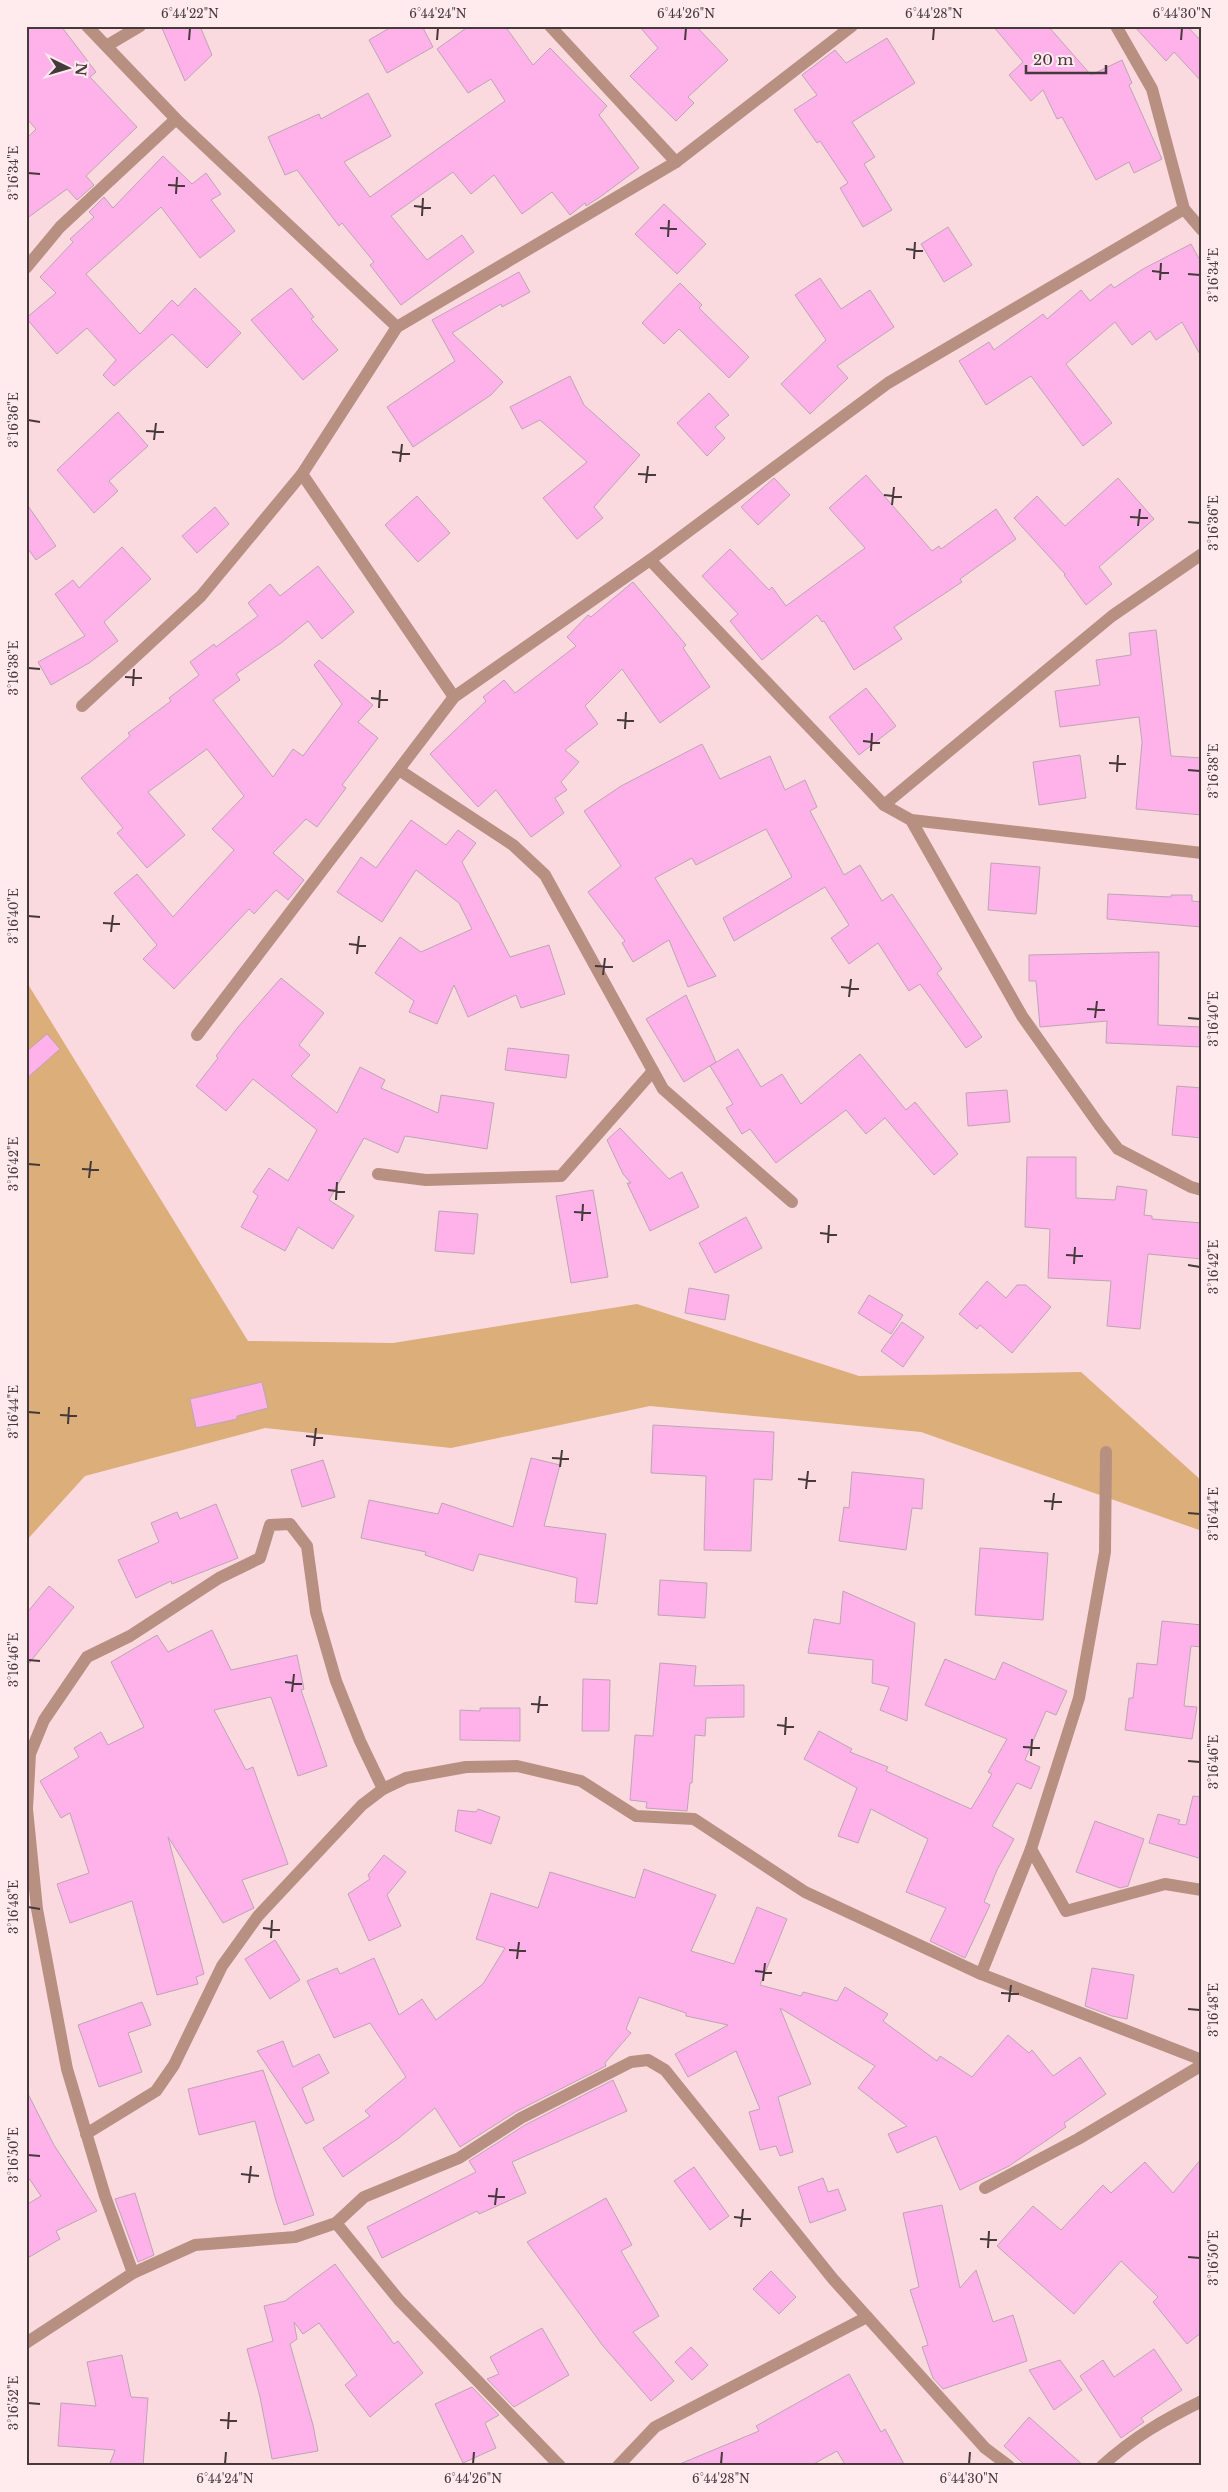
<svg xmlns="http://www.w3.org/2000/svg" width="1228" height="2492" font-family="'Libre Baskerville',serif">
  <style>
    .green { fill: #dbae7a }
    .building { fill: #ffb1e9; stroke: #bda5b5 }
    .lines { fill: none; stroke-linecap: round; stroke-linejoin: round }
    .minor { stroke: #b79082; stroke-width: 12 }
    .ticks { fill: none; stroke: #46393b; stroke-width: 2 }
    .neatline { fill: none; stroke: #46393b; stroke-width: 2 }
    .ticks-label { font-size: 12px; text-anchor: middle; fill: #46393b }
  </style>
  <rect width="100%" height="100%" fill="#fbdadf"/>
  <!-- green -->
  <path class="green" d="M26 981 248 1341 393 1343 637 1304 859 1376 1081 1372 1202 1481V1531L921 1432 650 1406 451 1448 265 1428 85 1476 26 1541Z"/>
  <!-- building -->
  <g class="building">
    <path d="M26 26H61L96 72 90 77 137 127 86 176 94 185 77 200 67 189 26 219V139L36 129 26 118Z"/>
    <path d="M161 26H200L212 55 185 81Z"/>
    <path d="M393 26H422L433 47 387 73 369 40Z"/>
    <path d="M469 26H505L533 65 550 48 607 106 599 115 639 168 600 197 586 206 585 203 570 215 552 192 522 214 494 175 471 194 453 172 391 216 427 260 462 235 474 252 401 305 370 265 374 262 342 223 339 226 297 170 285 175 268 137 319 114 321 119 368 93 391 136 344 162 370 197 505 101 491 79 468 93 437 49Z"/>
    <path d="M639 26H696L728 60 688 97 694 103 676 121 630 76 658 48Z"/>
    <path d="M993 26H1048L1091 75 1122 60 1132 83 1129 85 1162 159 1134 173 1129 162 1096 180 1062 117 1057 119 1043 90 1031 101 1009 75 1023 62Z"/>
    <path d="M1134 26H1187L1202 42V82L1174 52 1166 61Z"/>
    <path d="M887 38 915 83 852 122 875 157 864 164 892 210 863 227 840 188 848 183 820 141 817 143 794 110 817 95 802 75 835 50 846 63Z"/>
    <path d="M163 156 192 184 206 173 221 194 211 200 235 231 200 258 161 207 86 274 140 334 172 300 178 306 195 288 241 333 207 368 172 334 114 386 103 375 116 360 87 328 57 354 26 318 56 293 40 277 73 242 70 239 94 217 89 212 104 197 113 208Z"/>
    <path d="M664 204 706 244 677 274 635 234Z"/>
    <path d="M948 227 972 265 944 282 921 244Z"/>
    <path d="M1191 244 1202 264V358L1182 322 1156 340 1150 331 1132 345 1115 322 1066 364 1112 423 1083 446 1031 376 986 405 959 361 989 342 994 350 1043 314 1047 319 1081 290 1090 301 1111 284 1114 288 1143 269Z"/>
    <path d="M519 272 530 292 502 307 501 304 452 333 503 382 491 395 413 447 387 407 455 361 432 320Z"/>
    <path d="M820 278 841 309 870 290 894 327 837 366 848 378 810 414 781 384 826 340 795 295Z"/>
    <path d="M680 283 702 305 699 308 749 357 729 378 679 329 664 344 642 323Z"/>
    <path d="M291 288 314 317 311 319 338 350 303 380 251 320Z"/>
    <path d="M570 376 584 405 640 455 594 507 603 518 577 539 543 498 587 462 540 420 522 429 510 407Z"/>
    <path d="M709 393 729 415 715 427 725 438 707 456 677 423Z"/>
    <path d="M118 412 148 446 109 481 118 491 94 513 57 470Z"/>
    <path d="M866 475 932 551 939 546 941 549 996 509 1016 539 960 579 962 582 894 627 902 639 854 670 824 621 822 622 817 615 762 660 730 621 738 614 702 576 730 549 769 590 772 587 786 606 865 548 829 508Z"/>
    <path d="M774 478 790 495 758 525 741 507Z"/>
    <path d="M1118 478 1154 519 1099 567 1112 584 1086 605 1064 575 1065 574 1014 518 1037 496 1065 526Z"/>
    <path d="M417 496 450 533 418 562 385 525Z"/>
    <path d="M26 503 56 546 36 560 26 546Z"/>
    <path d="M215 507 229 524 197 553 182 536Z"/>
    <path d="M122 547 151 579 104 622 118 641 89 663 51 685 38 662 85 636 55 594 73 580 79 588Z"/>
    <path d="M318 566 354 612 322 639 308 621 281 643 236 674 240 680 213 700 273 777 293 749 303 756 342 704 314 665 319 660 373 705 358 722 378 738 342 785 346 788 317 827 306 819 273 853 304 880 288 900 276 890 254 914 249 909 174 989 143 959 157 945 114 893 137 874 173 917 234 850 212 829 244 796 207 749 148 792 185 835 147 868 117 833 123 828 81 778 130 736 128 733 171 701 169 698 199 675 190 662 214 644 216 647 258 616 248 603 270 584 280 596Z"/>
    <path d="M633 582 686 645 683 648 710 687 660 723 622 669 585 706 598 724 565 750 579 762 561 782 567 790 555 798 564 813 531 837 496 790 478 807 430 754 486 701 483 697 504 680 515 693 576 646 567 637 588 615 591 617Z"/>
    <path d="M1156 630 1171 756 1202 758V815L1136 809 1142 742 1139 717 1060 727 1055 691 1100 685 1096 660 1131 655 1129 633Z"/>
    <path d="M866 688 896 726 859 755 829 717Z"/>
    <path d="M702 744 720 779 770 756 785 790 805 780 817 807 810 811 844 875 860 865 882 901 892 894 942 969 937 973 982 1037 966 1048 920 984 909 991 878 943 849 964 831 938 849 925 825 887 734 941 723 918 792 877 766 829 696 865 692 858 655 878 716 976 688 987 669 940 633 962 622 943 625 941 588 892 621 866 584 811 621 786Z"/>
    <path d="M1080 755 1086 798 1039 805 1033 762Z"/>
    <path d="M411 820 446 845 458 830 476 843 462 862 510 957 549 945 565 994 521 1008 516 995 468 1017 454 985 437 1024 409 1012 414 1001 375 973 400 937 421 952 472 929 459 903 416 870 382 922 337 892 361 857 376 868Z"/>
    <path d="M991 863 1040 867 1036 914 988 910Z"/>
    <path d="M1108 894 1171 897V895H1192V901L1202 902V927L1107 919Z"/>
    <path d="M1159 952 1158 1025 1202 1027V1047L1106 1043 1107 1021 1040 1027 1036 981H1029V955Z"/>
    <path d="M281 978 324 1013 299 1045 310 1055 291 1076 337 1113 360 1067 385 1080 381 1088 438 1113 441 1095 494 1103 487 1149 405 1136 398 1153 364 1138 329 1200 354 1216 333 1249 298 1227 285 1251 241 1227 258 1196 253 1192 269 1168 288 1181 317 1130 253 1079 226 1111 196 1086 218 1058 216 1056 238 1027Z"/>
    <path d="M686 995 716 1062 684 1082 646 1019Z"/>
    <path d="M47 1034 60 1049 26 1079V1052Z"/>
    <path d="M508 1048 569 1055 566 1078 505 1070Z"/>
    <path d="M738 1049 761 1087 782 1074 801 1104 860 1054 906 1110 915 1102 958 1154 934 1175 885 1118 866 1134 846 1110 776 1163 750 1129 742 1134 726 1108 733 1104 710 1066Z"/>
    <path d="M1177 1086 1202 1088V1138L1172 1135Z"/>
    <path d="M1007 1090 1010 1122 968 1126 966 1093Z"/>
    <path d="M620 1128 669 1179 682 1172 699 1207 650 1231 627 1183H631L623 1174 607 1140Z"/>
    <path d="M1027 1157H1076V1198L1115 1200 1117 1186 1147 1190 1144 1215 1152 1216V1219L1202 1223V1259L1148 1254 1140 1329 1107 1326 1111 1281 1048 1278 1050 1229 1025 1227Z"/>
    <path d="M593 1190 608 1277 571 1283 556 1196Z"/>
    <path d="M439 1211 478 1214 474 1254 435 1251Z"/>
    <path d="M746 1217 762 1248 715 1273 699 1243Z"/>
    <path d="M987 1281 1006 1298 1017 1285H1026L1051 1307 1012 1353 980 1325 977 1329 959 1314Z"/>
    <path d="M689 1288 729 1295 725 1320 685 1313Z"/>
    <path d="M869 1295 903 1315 891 1334 858 1313Z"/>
    <path d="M902 1322 924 1337 903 1367 881 1351Z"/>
    <path d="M262 1382 268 1408 237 1416V1419L196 1428 190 1399Z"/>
    <path d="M653 1425 774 1432 772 1480 754 1479 751 1551 704 1550 706 1476 651 1473Z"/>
    <path d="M531 1458 560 1465 544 1526 606 1534 597 1604 575 1602 577 1578 479 1554 473 1571 425 1555 426 1552 361 1538 369 1500 438 1514 442 1503 513 1527Z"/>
    <path d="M323 1460 335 1497 302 1507 291 1470Z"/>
    <path d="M852 1472 924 1479 922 1509 912 1508 906 1550 839 1541 844 1507 849 1508Z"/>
    <path d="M216 1504 238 1558 172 1584 171 1581 136 1598 118 1560 159 1542 151 1523 177 1512 180 1519Z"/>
    <path d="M980 1548 1048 1553 1043 1620 975 1615Z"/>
    <path d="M660 1580 707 1583 705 1618 658 1615Z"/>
    <path d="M49 1586 74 1607 26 1667V1614Z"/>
    <path d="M843 1591 915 1623 907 1721 880 1710 889 1687 872 1683 873 1660 808 1653 814 1619 840 1624Z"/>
    <path d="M1162 1621 1202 1625V1647L1191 1646 1184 1706 1197 1707 1192 1739 1125 1730 1129 1698H1133L1137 1663 1157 1665Z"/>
    <path d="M212 1630 231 1670 297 1655 304 1689 301 1690 327 1766 298 1776 271 1697 214 1710 246 1770 253 1767 288 1864 242 1880 254 1908 223 1923 168 1837 204 1974 196 1977 198 1984 157 1995 132 1901 70 1923 57 1884 89 1873 70 1813 61 1818 40 1781 79 1757 74 1748 101 1732 108 1745 144 1727 111 1662 157 1635 168 1652Z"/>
    <path d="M945 1659 995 1680 1003 1662 1067 1691 1056 1715 1046 1711 1025 1760 1040 1767 1031 1789 1017 1783 992 1826 1014 1839 997 1870 984 1902 990 1905 965 1958 930 1941 946 1908 906 1892 928 1839 871 1809 858 1843 838 1836 857 1788 804 1759 819 1731 852 1749 850 1752 888 1767 886 1771 971 1809 992 1774 988 1772 1007 1739 925 1705Z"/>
    <path d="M660 1663 696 1666 694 1686 744 1685V1717L706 1718 705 1736 695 1735 692 1783H690L687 1811 646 1808 647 1802 630 1800 635 1735 653 1736Z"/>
    <path d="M583 1679 610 1680 609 1731H582Z"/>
    <path d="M480 1708H520V1741L460 1740V1710L480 1711Z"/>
    <path d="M1193 1796 1202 1797V1859L1149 1843 1158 1814 1180 1820 1178 1824 1186 1825Z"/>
    <path d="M478 1809 500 1817 491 1844 455 1831 458 1810 476 1812Z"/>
    <path d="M1095 1821 1144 1839 1128 1886 1120 1888 1076 1872Z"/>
    <path d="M384 1855 406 1872 387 1895 401 1926 369 1941 348 1894 370 1879 368 1875Z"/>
    <path d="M644 1869 716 1895 691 1951 734 1964 757 1907 787 1919 760 1985 801 1996 803 1992 837 2001 845 1987 888 2014 883 2021 937 2061 940 2056 972 2077 1008 2035 1029 2053 1032 2050 1053 2076 1080 2057 1106 2094 1064 2123 1066 2127 1009 2166 960 2190 936 2136 897 2153 888 2134 907 2126 858 2088 875 2066 780 2008 811 2084 778 2097 793 2152 780 2156 776 2146 760 2150 749 2112 760 2109 736 2051 688 2077 675 2054 728 2025 686 2016V2013L639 1997 626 2029 631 2033 605 2063 606 2066 517 2111 460 2147 435 2108 399 2138 343 2177 323 2148 370 2116 365 2111 406 2077 370 2023 334 2038 307 1981 337 1968 340 1974 374 1958 399 2015 422 1999 436 2020 483 1984 505 1948 476 1939 491 1893 538 1908 550 1872 635 1898Z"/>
    <path d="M275 1940 300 1980 270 1999 245 1959Z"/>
    <path d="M1092 1968 1134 1975 1127 2019 1112 2016 1085 2006Z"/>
    <path d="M142 2002 151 2025 128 2033 142 2072 99 2087 78 2025Z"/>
    <path d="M283 2041 293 2067 319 2054 329 2073 302 2088 314 2120 306 2124 257 2051Z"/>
    <path d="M263 2070 314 2215 284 2225 276 2201 255 2121 199 2135 188 2089Z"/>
    <path d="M613 2080 627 2111 512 2162 526 2193 479 2214 477 2211 382 2258 367 2227 476 2172 469 2161 525 2125Z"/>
    <path d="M26 2090 54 2145 97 2211 56 2231 60 2239 26 2259V2205L41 2196 26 2174Z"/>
    <path d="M1202 2158V2332L1187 2344 1153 2302 1158 2297 1121 2261 1074 2314 997 2246 1033 2206 1061 2230 1103 2185 1111 2193 1145 2162 1173 2193Z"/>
    <path d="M694 2167 729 2216 710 2230 674 2181Z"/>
    <path d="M823 2178 828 2192 838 2189 846 2210 810 2223 798 2187Z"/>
    <path d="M135 2193 154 2255 138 2262 115 2199Z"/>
    <path d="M606 2198 632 2245 621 2251 659 2316 633 2332 674 2381 651 2401 603 2346 527 2242Z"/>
    <path d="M942 2205 960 2288 976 2270 993 2322 1013 2315 1027 2361 943 2389 933 2378 922 2347 928 2345 910 2290 919 2287 903 2213Z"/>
    <path d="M335 2264 394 2344 398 2341 423 2373 370 2417 345 2385 357 2375 319 2323 303 2334 294 2322 297 2339 290 2344 313 2425 318 2451 272 2459 260 2397 247 2349 273 2341 264 2306 285 2301Z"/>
    <path d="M771 2271 796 2297 779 2314 753 2289Z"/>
    <path d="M542 2328 569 2375 514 2407 487 2379 499 2374 490 2357Z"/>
    <path d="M691 2347 708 2365 692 2380 675 2362Z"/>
    <path d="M1154 2349 1182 2390 1141 2418 1144 2422 1121 2438 1080 2376 1103 2360 1114 2377Z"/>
    <path d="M122 2355 131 2397 148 2398 143 2466H109L115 2450 58 2446 61 2403 96 2406 87 2362Z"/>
    <path d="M1060 2360 1082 2390 1054 2410 1029 2370Z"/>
    <path d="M849 2374 881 2432 885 2429 905 2466H846L837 2451 810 2466H675L759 2431 756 2426Z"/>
    <path d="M472 2387 499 2415 485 2423 496 2448 463 2463 435 2404Z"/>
    <path d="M1029 2417 1084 2466H1026L1004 2446Z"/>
  </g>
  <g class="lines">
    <!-- minor -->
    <g class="minor">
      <path d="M87 26 176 119 397 327"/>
      <path d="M550 26 676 162"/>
      <path d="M1116 26 1152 89 1184 209 1202 230"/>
      <path d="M108 45 140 26"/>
      <path d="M26 268 60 227 176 119"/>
      <path d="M302 474 454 697"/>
      <path d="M650 560 884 805 911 820 1022 1016 1100 1126 1118 1149 1191 1187 1202 1190"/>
      <path d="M82 706 201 596 302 474 397 327 676 162 852 26"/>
      <path d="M399 770 513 845 545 875 663 1089 792 1202"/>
      <path d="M884 805 1112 616 1202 554"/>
      <path d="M911 820 1202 853"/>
      <path d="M197 1035 454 697 650 560 888 383 1184 209"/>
      <path d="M378 1174 426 1180 561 1176 653 1071"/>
      <path d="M1031 1849 1066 1911 1165 1884 1202 1890"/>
      <path d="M981 1974 1031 1849 1079 1698 1105 1552 1106 1452"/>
      <path d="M86 2134 156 2091 174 2065 222 1966 258 1916 362 1805 383 1789 406 1778 466 1767 517 1766 581 1781 636 1816 694 1819 805 1892 981 1974 1202 2060"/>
      <path d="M985 2188 1078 2139 1202 2065"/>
      <path d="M336 2223 399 2300 560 2466"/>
      <path d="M133 2273 105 2196 67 2069 37 1909 27 1809 30 1754 44 1720 87 1657 130 1636 219 1578 260 1558 270 1525 290 1524 307 1546 316 1612 336 1681 360 1741 383 1789"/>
      <path d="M26 2343 133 2273 195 2245 295 2237 336 2223 364 2197 459 2158 521 2118 631 2062 648 2060 665 2070 833 2279 985 2448 1009 2466"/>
      <path d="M618 2466 655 2427 867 2317"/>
      <path d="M1102 2466C1132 2438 1165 2419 1202 2401"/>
    </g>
  </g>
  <!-- ticks -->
  <path class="ticks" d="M189 40 190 28M437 40 438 28M685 40 686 28M933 40 934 28M1181 40 1182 28M28 173 40 174M168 185 185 186M176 194 177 177M414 206 431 208M422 216 423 198M660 228 677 229M668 237 669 220M906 249 923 251M914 259 915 242M1152 271 1169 273M1188 274 1200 275M1160 280 1161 263M28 420 40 422M146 431 164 432M154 440 156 423M392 452 410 454M400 462 402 444M638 474 656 475M646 483 648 466M884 495 902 497M892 505 894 487M1130 517 1148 518M1188 522 1200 523M1138 526 1140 509M28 668 40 669M125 677 142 678M133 686 134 669M371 698 388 700M379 708 380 690M617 720 634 721M625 729 626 712M863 741 880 743M871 751 872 733M1109 763 1126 764M1188 770 1200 771M1117 772 1118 755M28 916 40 917M103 923 120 924M111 932 113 915M349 944 366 946M357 954 359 936M595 966 613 967M603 975 605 958M841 987 859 989M849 997 851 979M1087 1009 1105 1010M1095 1018 1097 1001M1188 1018 1200 1019M28 1164 40 1165M82 1169 99 1170M89 1178 91 1161M328 1190 345 1192M336 1200 337 1182M574 1212 591 1213M582 1221 583 1204M820 1233 837 1235M828 1243 829 1225M1066 1255 1083 1256M1074 1264 1075 1247M1188 1265 1200 1267M28 1412 40 1413M60 1415 77 1416M68 1424 69 1407M306 1436 323 1438M314 1446 316 1428M552 1458 569 1459M560 1467 562 1450M798 1479 816 1481M806 1489 808 1471M1044 1501 1062 1502M1052 1510 1054 1493M1188 1513 1200 1514M28 1660 40 1661M285 1682 302 1684M292 1692 294 1674M531 1704 548 1705M538 1713 540 1696M777 1725 794 1727M785 1735 786 1717M1023 1747 1040 1748M1031 1756 1032 1739M1188 1761 1200 1762M28 1907 40 1909M263 1928 280 1930M271 1938 272 1920M509 1950 526 1951M517 1959 519 1942M755 1971 772 1973M763 1981 765 1963M1001 1993 1019 1994M1009 2002 1011 1985M1188 2009 1200 2010M28 2155 40 2156M241 2174 259 2176M249 2183 251 2166M488 2196 505 2197M495 2205 497 2188M734 2217 751 2219M741 2227 743 2209M980 2239 997 2240M988 2248 989 2231M1188 2257 1200 2258M28 2403 40 2404M220 2420 237 2421M228 2429 229 2412M225 2464 226 2452M473 2464 474 2452M721 2464 722 2452M969 2464 970 2452"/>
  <!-- border -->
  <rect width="1228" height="2492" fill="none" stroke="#ffebee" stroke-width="55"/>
  <!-- north arrow -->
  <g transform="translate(68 68) rotate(95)" stroke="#ffebee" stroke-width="4" paint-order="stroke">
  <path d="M0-4L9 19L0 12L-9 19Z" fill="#46393b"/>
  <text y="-8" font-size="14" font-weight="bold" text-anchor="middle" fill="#46393b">N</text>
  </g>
  <!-- scale -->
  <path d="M1026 65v8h80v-8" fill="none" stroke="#46393b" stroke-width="2.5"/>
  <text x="1033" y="65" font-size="15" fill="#46393b" stroke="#ffebee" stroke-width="4" paint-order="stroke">20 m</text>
  <rect x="28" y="28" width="1172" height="2436" class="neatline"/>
  <g class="ticks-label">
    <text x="190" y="18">6°44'22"N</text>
    <text x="438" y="18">6°44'24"N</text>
    <text x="686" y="18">6°44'26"N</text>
    <text x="934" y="18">6°44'28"N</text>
    <text x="1182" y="18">6°44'30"N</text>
    <text transform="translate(14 173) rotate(-90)" y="4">3°16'34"E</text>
    <text transform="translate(1214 275) rotate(-90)" y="4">3°16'34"E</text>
    <text transform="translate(14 420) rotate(-90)" y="4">3°16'36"E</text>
    <text transform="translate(1214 523) rotate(-90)" y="4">3°16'36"E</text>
    <text transform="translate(14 668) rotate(-90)" y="4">3°16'38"E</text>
    <text transform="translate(1214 771) rotate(-90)" y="4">3°16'38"E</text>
    <text transform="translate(14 916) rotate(-90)" y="4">3°16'40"E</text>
    <text transform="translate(1214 1019) rotate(-90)" y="4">3°16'40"E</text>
    <text transform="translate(14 1164) rotate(-90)" y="4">3°16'42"E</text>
    <text transform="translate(1214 1267) rotate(-90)" y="4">3°16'42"E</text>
    <text transform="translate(14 1412) rotate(-90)" y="4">3°16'44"E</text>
    <text transform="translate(1214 1514) rotate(-90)" y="4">3°16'44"E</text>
    <text transform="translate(14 1660) rotate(-90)" y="4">3°16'46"E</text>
    <text transform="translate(1214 1762) rotate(-90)" y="4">3°16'46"E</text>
    <text transform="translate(14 1907) rotate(-90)" y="4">3°16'48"E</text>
    <text transform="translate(1214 2010) rotate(-90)" y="4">3°16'48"E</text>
    <text transform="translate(14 2155) rotate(-90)" y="4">3°16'50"E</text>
    <text transform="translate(1214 2258) rotate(-90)" y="4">3°16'50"E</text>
    <text transform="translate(14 2403) rotate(-90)" y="4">3°16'52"E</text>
    <text x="225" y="2483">6°44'24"N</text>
    <text x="473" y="2483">6°44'26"N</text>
    <text x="721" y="2483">6°44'28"N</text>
    <text x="969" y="2483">6°44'30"N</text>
  </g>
</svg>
